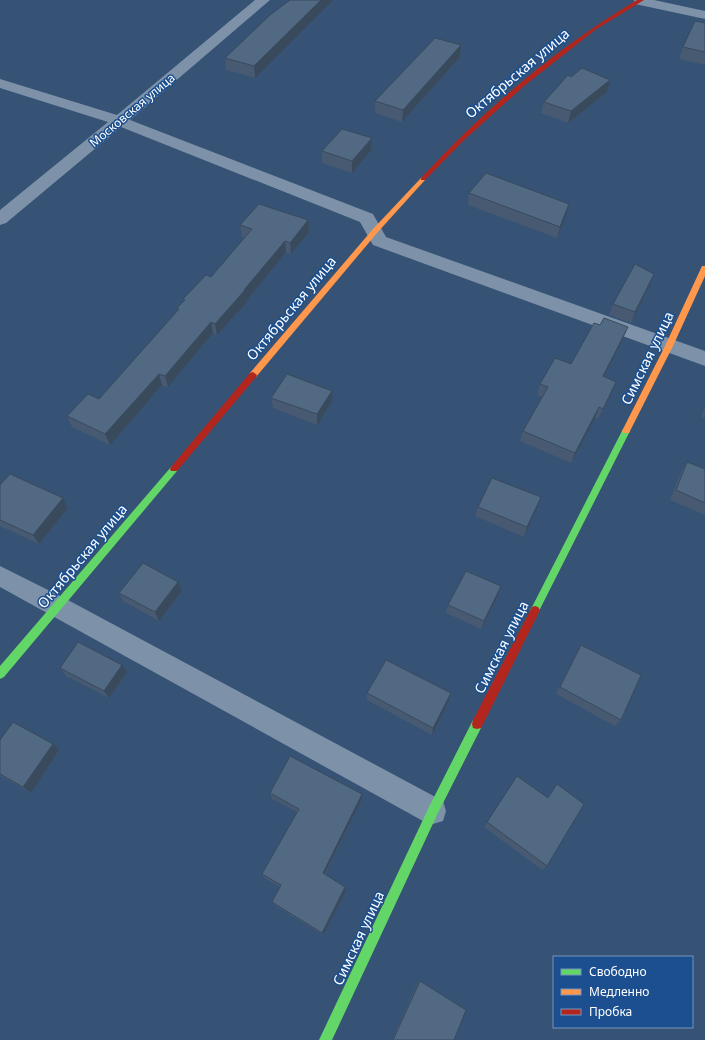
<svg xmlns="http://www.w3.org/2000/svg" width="705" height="1040" font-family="'Noto Sans',sans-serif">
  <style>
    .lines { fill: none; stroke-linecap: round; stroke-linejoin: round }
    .street { fill: #7d92a8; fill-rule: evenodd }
    .fast { fill: #63d668; fill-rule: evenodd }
    .slow { fill: #ff974d; fill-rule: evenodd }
    .jam { fill: #b3261e; fill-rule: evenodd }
    .wall { fill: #475a72 }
    .shaded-wall { fill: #394a5c }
    .building { fill: #526984; stroke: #394a5c }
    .labels { text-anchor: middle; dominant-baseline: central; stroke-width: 3; stroke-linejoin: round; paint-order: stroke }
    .far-street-label { font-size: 12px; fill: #fff; stroke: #1b4f8f }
    .street-label { font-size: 14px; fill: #fff; stroke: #1b4f8f }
  </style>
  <rect width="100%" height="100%" fill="#365274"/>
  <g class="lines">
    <!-- street -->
    <g class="street">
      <path d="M255 0H270L130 120 373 214 386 237 705 351V366L373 245 360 222 121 127 6 223 0 225V210L108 122 0 88V79L117 115Z"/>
      <path d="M634 0H654L705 11V19L635 4Z"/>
      <path d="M0 566 66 599 443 801 446 811 443 821 433 824 423 821 0 587Z"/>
    </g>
    <!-- fast -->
    <g class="fast">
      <path d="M626 428 630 431 538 613 535 614 532 613 530 610 532 607 623 429Z"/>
      <path d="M174 465 177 467 178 469 177 471 4 677 0 679V666L171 467Z"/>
      <path d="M477 719 481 720 482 724 481 728 437 815 332 1040H319L429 807 473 720Z"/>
    </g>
    <!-- slow -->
    <g class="slow">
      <path d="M423 177 425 178V180L377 233 256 377H250L249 375 250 373 373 229 421 178Z"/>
      <path d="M702 266H705V276L673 346 629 433H623L622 431 665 346Z"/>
    </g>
    <!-- jam -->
    <g class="jam">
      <path d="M637 0H644L595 30 524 86 463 141 425 180H421V178C485 109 556 48 637 0Z"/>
      <path d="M253 372 257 375 256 377 177 471H171L170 469 171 467 250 373Z"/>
      <path d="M535 606 538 607 540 610 481 728 477 729 473 728 472 724 473 720 532 607Z"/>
    </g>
  </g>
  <!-- wall -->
  <g class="wall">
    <path d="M270 15 255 78 226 70 225 58Z"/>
    <path d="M705 23V65L679 59 683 47Z"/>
    <path d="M461 45 460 57 402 122 375 113V101Z"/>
    <path d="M607 92 568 123 541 113 544 102Z"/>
    <path d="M372 138 371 150 352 173 322 163V151Z"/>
    <path d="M469 193 569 204 566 216 557 238 468 205Z"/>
    <path d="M308 220 309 232 291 254 286 252 247 300V302L217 335 213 333 168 387 162 385 110 445 72 427 67 416 99 399 178 311 177 308 184 301 183 299 211 277 245 238 242 237 240 225Z"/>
    <path d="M654 274 649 286 631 323 609 315 613 304Z"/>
    <path d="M623 338 604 377 612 392 598 419 595 418 571 463 520 441 523 431 543 397 537 395 540 384 571 364Z"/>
    <path d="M332 391V401L317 425 273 408 271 398Z"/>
    <path d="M705 408V418L701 417Z"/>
    <path d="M687 462 705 469V515L670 500 681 472Z"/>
    <path d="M0 485 63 498 68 508 39 544 0 526Z"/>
    <path d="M541 497 537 507 524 537 475 516 478 507Z"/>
    <path d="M178 582 182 591 159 621 123 601 119 593Z"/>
    <path d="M501 586 498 595 481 629 446 613 448 605Z"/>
    <path d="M581 645 621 720 615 726 556 694 577 653Z"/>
    <path d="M60 668 127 672 109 698 66 676Z"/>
    <path d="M367 693 449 700 432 735 367 700Z"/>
    <path d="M0 740 53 744 59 750 31 793 0 776Z"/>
    <path d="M517 776 547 798 552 790 557 784 547 866 542 870 484 827Z"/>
    <path d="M270 793 362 799 325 875 345 887 346 891 323 935 274 905 272 902 280 887 264 878 262 874 297 812 272 799Z"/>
    <path d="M420 981 454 1040H392L418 982Z"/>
  </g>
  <!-- shaded-wall -->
  <g class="shaded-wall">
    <path d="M321 0H333L255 78 254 66Z"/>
    <path d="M461 45 460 57 402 122 403 110Z"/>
    <path d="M610 80 607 92 568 123 571 111Z"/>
    <path d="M372 138 371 150 352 173V161Z"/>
    <path d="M569 204 566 216 557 238 560 227Z"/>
    <path d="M308 220 309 232 291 254 290 243Z"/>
    <path d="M285 241 286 252 247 300V302L217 335 215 324Z"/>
    <path d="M654 274 649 286 631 323 635 312Z"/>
    <path d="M211 322 213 333 168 387 165 376Z"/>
    <path d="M628 327 623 338 599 387 603 376Z"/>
    <path d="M159 374 162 385 110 445 105 434Z"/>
    <path d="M616 382 612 392 598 419 603 409Z"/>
    <path d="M332 391V401L317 425V414Z"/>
    <path d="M599 407 595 418 571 463 575 453Z"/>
    <path d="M541 497 537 507 524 537 527 527Z"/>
    <path d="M63 498 68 508 39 544 33 535Z"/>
    <path d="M178 582 182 591 159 621 155 612Z"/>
    <path d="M501 586 498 595 481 629 484 621Z"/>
    <path d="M122 665 127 672 109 698 104 691Z"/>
    <path d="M451 693 449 700 432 735 433 728Z"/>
    <path d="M53 744 59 750 31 793 23 787Z"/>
    <path d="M362 794V799L323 877V873Z"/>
    <path d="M345 887 346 891 323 935 322 933Z"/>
  </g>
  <!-- building -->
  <g class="building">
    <path d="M290 0H321L254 66 225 58 270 15Z"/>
    <path d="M695 21 705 23V52L683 47Z"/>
    <path d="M435 38 461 45 403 110 375 101Z"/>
    <path d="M582 68 610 80 571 111 544 102 568 75 571 77Z"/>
    <path d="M342 129 372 138 352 161 322 151Z"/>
    <path d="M486 173 569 204 560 227 469 193Z"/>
    <path d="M259 204 308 220 290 243 285 241 244 290H245L215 324 211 322 165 376 159 374 105 434 67 416 88 394 99 399 179 309 177 308 185 300 183 299 206 275 211 277 252 229 240 225Z"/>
    <path d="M635 264 654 274 635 312 613 304Z"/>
    <path d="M604 318 628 327 603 376 616 382 603 409 599 407 575 453 523 431 548 387 540 384 555 358 571 364 594 323 600 325Z"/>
    <path d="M287 374 332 391 317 414 271 398Z"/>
    <path d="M687 462 705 469V503L676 490Z"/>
    <path d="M10 474 63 498 33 535 0 520V485Z"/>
    <path d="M492 478 541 497 527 527 478 507Z"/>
    <path d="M143 563 178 582 155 612 119 593Z"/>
    <path d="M466 571 501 586 484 621 448 605Z"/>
    <path d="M78 642 122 665 104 691 60 668Z"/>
    <path d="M581 645 641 675 621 720 560 687Z"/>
    <path d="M386 660 451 693 433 728 367 693Z"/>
    <path d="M13 722 53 744 23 787 0 774V740Z"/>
    <path d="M290 756 362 794 323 873 345 887 322 933 272 902 281 885 262 874 299 809 270 793Z"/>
    <path d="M517 776 548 798 557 784 584 804 547 866 487 822Z"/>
    <path d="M420 981 466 1010 454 1040H393Z"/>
  </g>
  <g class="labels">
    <!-- far-street labels -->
    <g class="far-street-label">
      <text transform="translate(132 110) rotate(-40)">Московская улица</text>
    </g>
    <!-- street labels -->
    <g class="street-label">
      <text transform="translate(517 73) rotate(-40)">Октябрьская улица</text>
      <text transform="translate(291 308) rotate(-50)">Октябрьская улица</text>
      <text transform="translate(647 358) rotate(-64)">Симская улица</text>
      <text transform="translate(82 556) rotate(-50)">Октябрьская улица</text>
      <text transform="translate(501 647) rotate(-63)">Симская улица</text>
      <text transform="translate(358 938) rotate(-65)">Симская улица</text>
    </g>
  </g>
  <!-- legend -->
  <rect x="553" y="956" width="140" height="72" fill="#1b4f8f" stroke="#7695bc"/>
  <rect x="561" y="969" width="20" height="6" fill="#63d668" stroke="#7695bc"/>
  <text x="589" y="976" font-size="12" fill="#ffffff">Свободно</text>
  <rect x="561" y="989" width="20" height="6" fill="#ff974d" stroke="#7695bc"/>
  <text x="589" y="996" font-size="12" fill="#ffffff">Медленно</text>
  <rect x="561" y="1009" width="20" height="6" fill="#b3261e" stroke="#7695bc"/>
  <text x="589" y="1016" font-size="12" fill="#ffffff">Пробка</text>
</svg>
